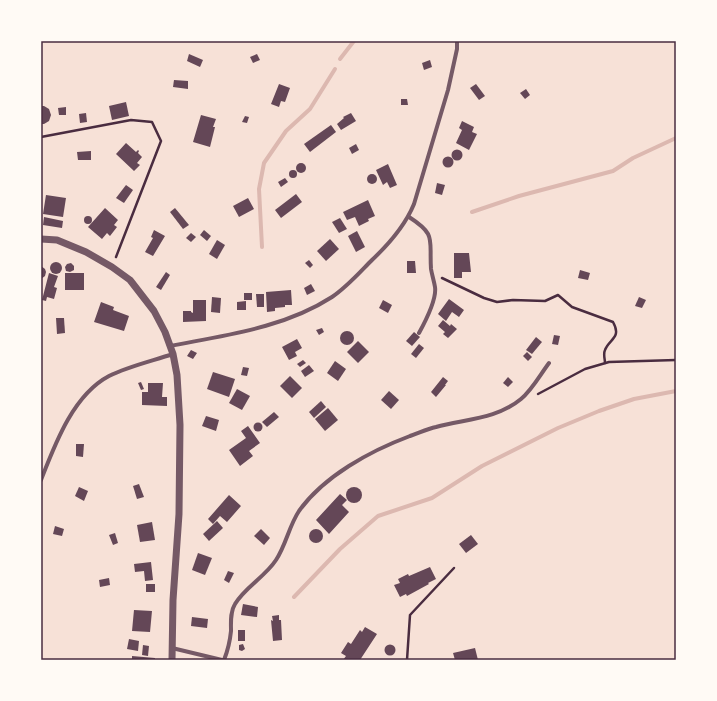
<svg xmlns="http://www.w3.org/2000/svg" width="717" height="701" font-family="Jost,sans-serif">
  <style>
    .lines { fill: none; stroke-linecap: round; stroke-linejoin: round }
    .stream { stroke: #dcb8b0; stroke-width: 4 }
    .building { fill: #644757 }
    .path { stroke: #4a2c40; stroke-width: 2.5 }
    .minor { stroke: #755966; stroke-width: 4 }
    .tertiary { stroke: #755966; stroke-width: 7 }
    .neatline { fill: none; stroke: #4a2c40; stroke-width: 1.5 }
  </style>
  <rect width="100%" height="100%" fill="#f7e1d7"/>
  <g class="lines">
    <!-- stream -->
    <g class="stream">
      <path d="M340 59 354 41"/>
      <path d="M472 212 519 196 613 171 633 158 676 138"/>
      <path d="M262 247 259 189 264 163 286 131 310 109 335 69"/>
      <path d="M294 597 340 549 378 516 432 498 482 466 558 428 599 411 634 399 676 391"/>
    </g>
  </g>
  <!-- building -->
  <g class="building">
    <path d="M189 54 203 60 200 67 187 61Z"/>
    <path d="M257 54 260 60 253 63 250 57Z"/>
    <path d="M430 60 432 67 424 70 422 63Z"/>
    <path d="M174 80 188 81V89L173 87Z"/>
    <path d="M279 84 290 88 285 102 281 101 279 107 271 104Z"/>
    <path d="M476 84 485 96 479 100 470 88Z"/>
    <path d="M526 89 530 95 525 99 520 93Z"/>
    <path d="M401 99H407L408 105H401Z"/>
    <path d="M126 102 129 116 112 120 109 106Z"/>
    <path d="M41 106H44L49 109 51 115 49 121 44 124H41Z"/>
    <path d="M66 107V115H59L58 108Z"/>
    <path d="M86 113 87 122 80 123 79 114Z"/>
    <path d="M351 113 356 121 341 130 337 124 344 118 343 117Z"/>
    <path d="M201 115 216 119 213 127H215L210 147 193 142Z"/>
    <path d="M245 116 249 117 247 123 242 122Z"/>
    <path d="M462 121 474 127 472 132 477 134 469 150 456 143 462 130 459 128Z"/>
    <path d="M331 125 336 132 310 152 304 144Z"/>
    <path d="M126 143 136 152 138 150 139 151 138 153 142 157 137 163 140 165 134 171 116 154Z"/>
    <path d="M356 144 359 150 352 154 349 148Z"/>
    <circle cx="457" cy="155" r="5.5"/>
    <path d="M91 151V160H78L77 152Z"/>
    <circle cx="448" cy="162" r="5.5"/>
    <circle cx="301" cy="168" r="5"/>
    <path d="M388 164 397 185 390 188 387 182 383 185 376 170Z"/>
    <circle cx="293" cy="174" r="4"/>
    <circle cx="372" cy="179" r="5"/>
    <path d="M285 178 288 182 281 187 278 182Z"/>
    <path d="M437 183 445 185 442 195 435 193Z"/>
    <path d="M126 185 133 190 124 203 116 198Z"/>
    <path d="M296 194 302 202 281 218 275 210Z"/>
    <path d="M46 195 66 198 63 217 43 214Z"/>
    <path d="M248 198 254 209 239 217 233 206Z"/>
    <path d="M368 200 375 216 368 219 369 221 359 226 355 217 347 220 343 212Z"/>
    <path d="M105 208 118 220 114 225 117 227 110 236 107 233 102 239 88 227Z"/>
    <path d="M175 208 189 225 183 229 170 212Z"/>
    <circle cx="88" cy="220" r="4"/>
    <path d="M44 217 63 221 62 228 43 225Z"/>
    <path d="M340 218 347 229 339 233 332 222Z"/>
    <path d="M154 230 165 236 153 256 145 252 153 238 151 237Z"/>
    <path d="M204 230 211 236 207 241 200 235Z"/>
    <path d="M357 231 365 247 356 252 348 236Z"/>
    <path d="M191 233 196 237 191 242 186 238Z"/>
    <path d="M330 239 339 249 326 261 317 251Z"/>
    <path d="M217 240 225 245 217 259 209 254Z"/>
    <path d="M454 253H469L471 272H462V278H454Z"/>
    <path d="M309 260 313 265 310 268 305 263Z"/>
    <path d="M407 261H415L416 273H407Z"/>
    <circle cx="56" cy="268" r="6"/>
    <path d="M71 263 74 266V270L70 272 66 271 65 267 67 264Z"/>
    <path d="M41 266 45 269 46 272 45 276 41 279Z"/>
    <path d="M580 270 590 273 588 280 578 278Z"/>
    <path d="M166 272 170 275 161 290 156 287Z"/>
    <path d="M49 273 58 276 54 287 57 288 54 299 47 297 46 301 42 300Z"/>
    <rect x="65" y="273" width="19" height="17"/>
    <path d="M311 284 315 291 307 295 304 288Z"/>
    <path d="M291 290 292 305H285V307L275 308V311L267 312 266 292Z"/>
    <rect x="244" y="293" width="8" height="7"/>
    <path d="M256 294H264V307H257Z"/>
    <path d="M212 297 221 298 220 313 211 312Z"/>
    <path d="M639 297 646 300 642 308 635 306Z"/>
    <path d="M449 299 464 310 459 317 452 312 446 321 438 314Z"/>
    <path d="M193 300H206V321L183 322V311H191V312L193 313Z"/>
    <path d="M383 300 392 305 388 313 379 308Z"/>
    <path d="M246 301V310H237V302Z"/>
    <path d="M101 302 114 307 113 310 129 316 124 331 94 322Z"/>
    <path d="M56 318H64L65 333 57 334Z"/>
    <path d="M443 320 450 326 451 324 457 329 448 338 443 334 445 332 438 326Z"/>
    <path d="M322 328 324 332 319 335 316 330Z"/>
    <circle cx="347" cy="338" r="7"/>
    <path d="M414 332 420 337 412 346 406 341Z"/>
    <path d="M554 335 560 336 558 345 552 344Z"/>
    <path d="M536 337 542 342 532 354 526 350Z"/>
    <path d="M297 339 302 348 295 352 297 356 289 360 282 347Z"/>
    <path d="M358 341 369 352 358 363 347 352Z"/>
    <path d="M419 344 424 348 416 358 411 354Z"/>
    <path d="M191 350 197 353 193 359 187 356Z"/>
    <path d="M527 352 532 357 528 361 523 356Z"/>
    <path d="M303 360 306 363 300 367 297 364Z"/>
    <path d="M335 361 346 369 338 381 327 373Z"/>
    <path d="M309 365 314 371 305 377 301 371Z"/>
    <path d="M243 367 249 368 247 376 241 375Z"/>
    <path d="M213 372 235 379 229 397 207 389Z"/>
    <path d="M290 376 302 388 292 398 280 386Z"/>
    <path d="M443 377 448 381 445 385H446L436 397 431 392Z"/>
    <path d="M508 377 513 382 508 387 503 383Z"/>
    <path d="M141 382 144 389 141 390 138 383Z"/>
    <path d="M148 383H163L162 397H167V406L142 405V392H148Z"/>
    <path d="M237 389 250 396 242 410 229 403Z"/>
    <path d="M389 391 399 400 391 409 381 400Z"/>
    <path d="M321 401 326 407 314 418 309 412Z"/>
    <path d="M328 408 338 420 325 431 315 419Z"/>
    <path d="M274 412 279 417 267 427 262 422Z"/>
    <path d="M206 416 219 420 216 431 202 426Z"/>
    <circle cx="258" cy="427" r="4.5"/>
    <path d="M248 426 260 443 249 451 253 456 240 466 229 450 246 438 241 431Z"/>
    <path d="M76 444H84L83 457 76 456Z"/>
    <path d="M139 484 144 497 137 499 133 486Z"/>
    <circle cx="354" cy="495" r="8"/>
    <path d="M79 487 88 491 84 501 75 496Z"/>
    <path d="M340 494 347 500 342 505 349 512 329 534 316 520Z"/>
    <path d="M229 495 241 506 227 522 220 516 213 524 208 519Z"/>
    <path d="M217 521 223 528 209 541 203 534Z"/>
    <path d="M152 522 155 540 140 542 137 525Z"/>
    <path d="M55 526 64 529 62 536 53 534Z"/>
    <path d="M261 529 270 538 264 545 254 536Z"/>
    <circle cx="316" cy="536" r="7"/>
    <path d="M115 533 118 543 113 545 109 535Z"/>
    <path d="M471 535 478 544 466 553 459 544Z"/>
    <path d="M198 553 212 558 205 575 192 570Z"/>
    <path d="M151 562 153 580 145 581 144 571 135 572 134 564Z"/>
    <path d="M430 567 436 579 428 583 429 584 407 596 406 594 400 597 394 585 400 583 398 579 408 574 409 576Z"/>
    <path d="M228 571 234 573 229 583 224 580Z"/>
    <path d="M109 578 110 585 100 587 99 580Z"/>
    <rect x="146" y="584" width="9" height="8"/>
    <path d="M243 604 258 607 257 617 241 615Z"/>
    <path d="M134 610 152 611 150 632 132 631Z"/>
    <path d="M279 615V620H281L282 640 273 641 271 620 273 621 272 616Z"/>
    <path d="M192 617 208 619 207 628 191 626Z"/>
    <path d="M365 627 377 634 360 660H343L346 656 341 653 348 642 351 644 360 630 362 632Z"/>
    <rect x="238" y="630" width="7" height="11"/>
    <path d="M129 639 139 641 138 651 127 649Z"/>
    <path d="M243 644 245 649 242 651 239 650V645Z"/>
    <circle cx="390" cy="650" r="5.5"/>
    <path d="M143 645 149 646 148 656 142 655Z"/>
    <path d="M475 648 478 660H455L453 653Z"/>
    <path d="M132 656 155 658V660H132Z"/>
  </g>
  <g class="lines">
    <!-- path -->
    <g class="path">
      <path d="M41 137 131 120 152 122 161 141 116 257"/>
      <path d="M442 278 484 298 497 302 513 300 545 301 558 295 572 307 613 322C622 338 609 339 605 350 603 354 605 359 605 363"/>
      <path d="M538 394 585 369 609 362 676 360"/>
      <path d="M407 660 410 615 454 568"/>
    </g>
    <!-- minor -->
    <g class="minor">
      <path d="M409 217C437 235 429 239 431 269 432 275 434 281 435 287 437 300 425 322 419 333"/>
      <path d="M170 346C226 335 284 328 332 297 347 287 360 272 372 260 389 244 405 226 414 204L448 90 457 49V41"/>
      <path d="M41 480C55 444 73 395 109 376 129 366 152 361 173 354"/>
      <path d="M172 648 222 660"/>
      <path d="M224 660C228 650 230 641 231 631 231 622 230 612 235 604 245 587 265 577 276 560 286 545 289 526 299 511 324 476 370 451 410 436 419 433 427 429 436 427 465 419 497 419 521 399 532 390 540 375 549 363"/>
    </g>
    <!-- tertiary -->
    <path class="tertiary" d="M41 239 57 240 86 252 112 267 130 280 154 311 165 332 173 354 177 375 180 425 179 514 173 600 172 660"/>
  </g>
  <!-- border -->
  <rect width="717" height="701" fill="none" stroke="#fffaf5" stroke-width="84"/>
  <rect x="42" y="42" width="633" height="617" class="neatline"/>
</svg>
